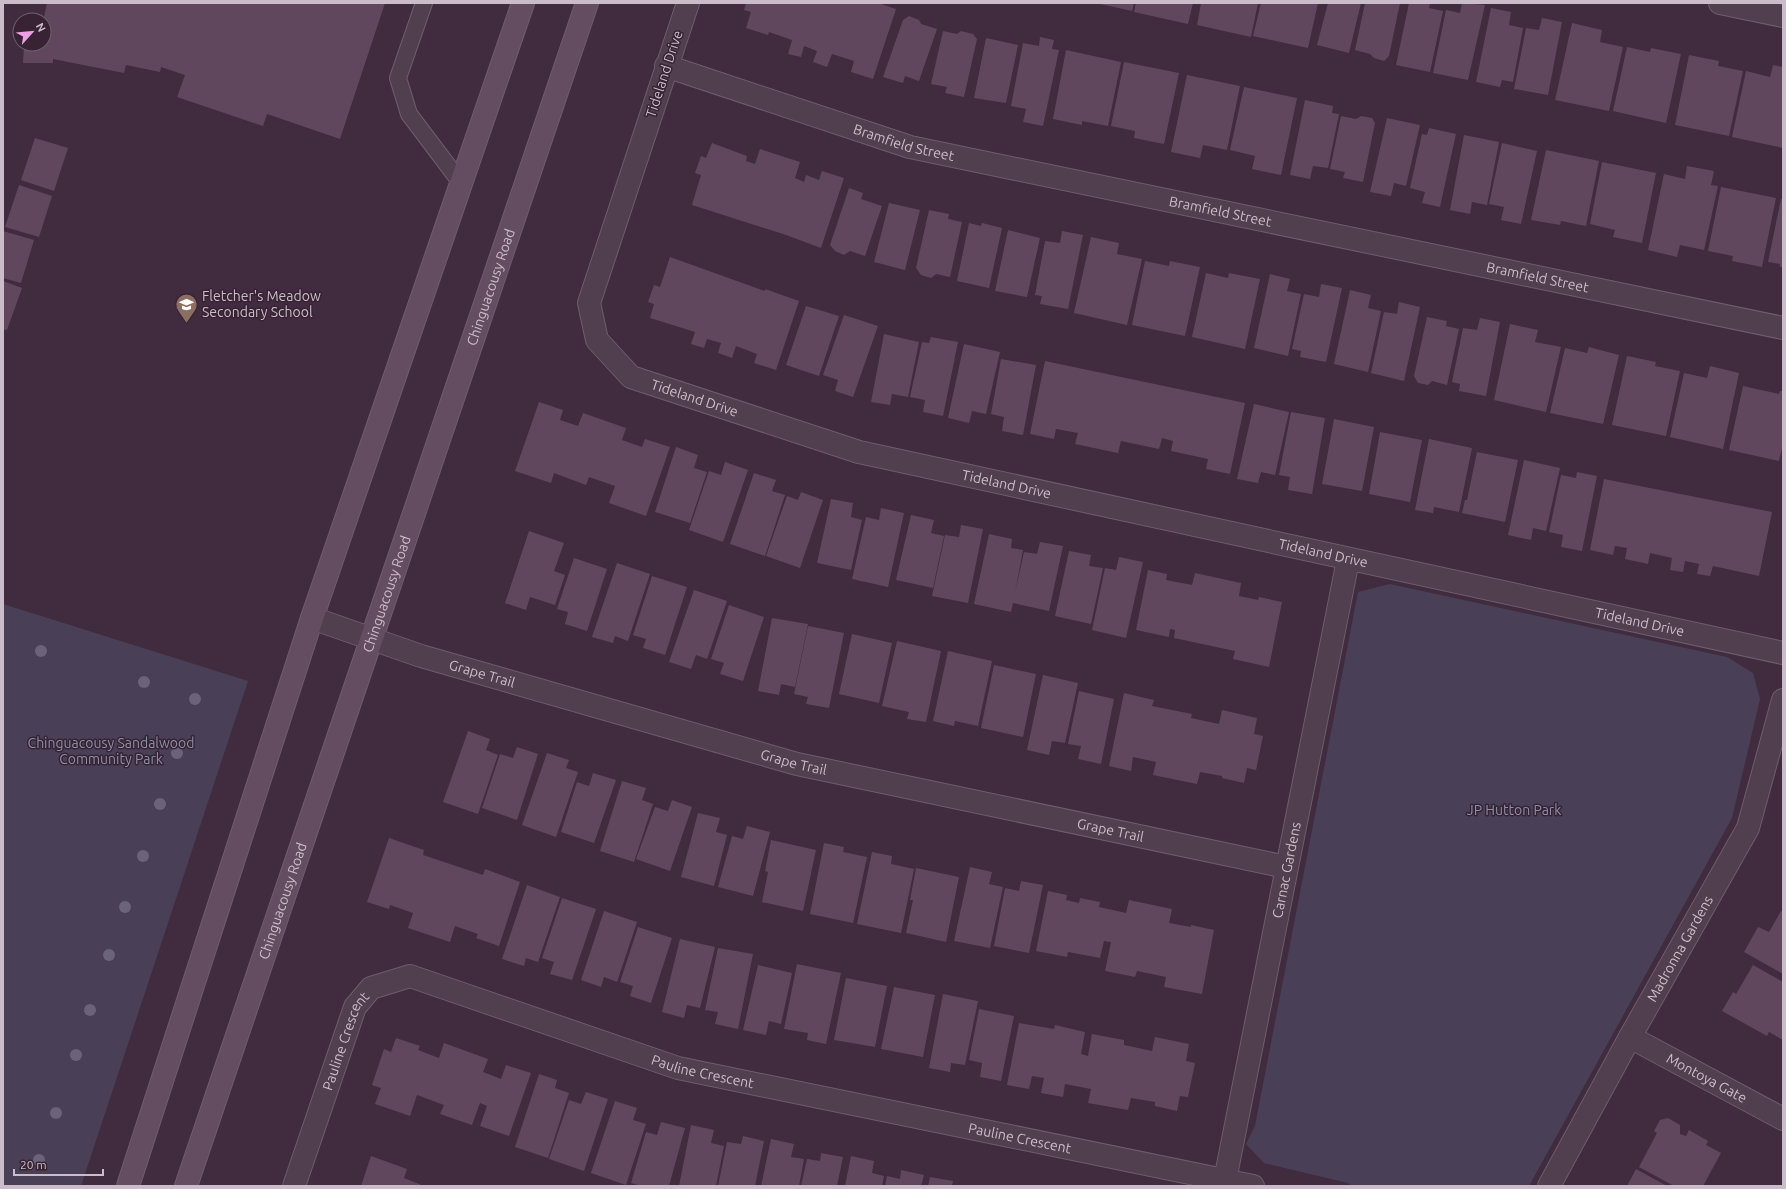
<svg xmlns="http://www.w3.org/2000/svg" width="1786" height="1189" font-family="Ubuntu,sans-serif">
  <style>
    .green { fill: #494057 }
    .building { fill: #61475e }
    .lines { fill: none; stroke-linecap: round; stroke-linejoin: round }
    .lane-casing { stroke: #6e5d6c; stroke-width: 18 }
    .street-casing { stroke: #6e5d6c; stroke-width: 24 }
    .secondary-casing { stroke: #6e5d6c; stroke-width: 24 }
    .lane { stroke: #513f4f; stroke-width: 16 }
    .street { stroke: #513f4f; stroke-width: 22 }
    .secondary { stroke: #644d60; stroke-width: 22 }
    .tree { fill: #6a6379 }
    .labels { text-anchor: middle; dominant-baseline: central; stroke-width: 3; stroke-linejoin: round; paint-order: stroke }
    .street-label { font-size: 14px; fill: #cbbcc9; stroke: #372334 }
    .poi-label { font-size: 14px; fill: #cbbcc9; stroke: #372334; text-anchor: start }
    .park-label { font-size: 14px; fill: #8b91a8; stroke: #372334 }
  </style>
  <rect width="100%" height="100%" fill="#412b3f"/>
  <!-- green -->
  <g class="green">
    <path d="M1390 584 1727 657 1753 673 1760 699 1732 818 1529 1186H1352L1348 1183 1264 1163 1246 1144 1255 1126 1358 592Z"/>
    <path d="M3 604 248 681 81 1186H3Z"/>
  </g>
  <!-- building -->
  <g class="building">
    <path d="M47 3H385L340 139 267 114 263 126 177 97 185 75 161 67 160 72 126 65 124 73 53 59V63H23L24 44H44V20H24V17H44Z"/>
    <path d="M746 3H878L896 9 873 79 851 72 854 61 832 54 827 67 813 62 817 51 804 46 801 57 788 54 792 40 769 32 768 35 746 28 751 12 744 10Z"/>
    <path d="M1096 3H1134L1132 11Z"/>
    <path d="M1136 3H1193L1188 24 1134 12Z"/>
    <path d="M1201 3H1258L1251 37 1197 25Z"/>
    <path d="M1261 3H1318L1308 48 1253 36Z"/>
    <path d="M1328 3H1361L1349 53 1317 45Z"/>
    <path d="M1365 3H1400L1389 56 1384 61 1374 58 1370 54 1355 50Z"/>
    <path d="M1409 3H1430L1429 8 1443 11 1430 72 1396 65Z"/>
    <path d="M1462 3 1485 5 1468 80 1433 73 1446 10 1460 13Z"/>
    <path d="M1491 8 1511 12 1509 25 1523 28 1513 82 1502 80 1500 87 1476 82Z"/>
    <path d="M909 16 919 20 921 24 937 29 919 81 905 76 903 83 883 77 903 20Z"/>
    <path d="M1542 18 1562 22 1548 95 1514 89 1526 28 1539 30Z"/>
    <path d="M1572 23 1602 30 1600 42 1623 47 1609 111 1555 100Z"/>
    <path d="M943 31 957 34 961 31 973 34 977 39 964 97 945 93 947 87 931 84Z"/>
    <path d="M1040 37 1054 40 1052 49 1059 50 1043 126 1023 122 1026 109 1011 106 1023 43 1039 46Z"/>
    <path d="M986 38 1018 45 1006 103 974 98Z"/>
    <path d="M1627 47 1650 52 1651 48 1681 54 1666 123 1613 111Z"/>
    <path d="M1066 50 1121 62 1108 126 1082 121V125L1053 119Z"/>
    <path d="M1689 55 1719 61 1718 66 1743 71 1729 136 1675 125Z"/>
    <path d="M1124 62 1179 73 1164 144 1134 138 1135 131 1111 126Z"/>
    <path d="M1773 65 1783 67V148L1732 137 1746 71 1770 77Z"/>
    <path d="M1187 75 1240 86 1227 150 1203 145 1200 158 1171 152Z"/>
    <path d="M1244 87 1297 98 1281 175 1252 169 1255 156 1230 150Z"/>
    <path d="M1305 100 1333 106 1332 113 1339 114 1328 168 1313 166 1310 179 1290 175Z"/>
    <path d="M1341 116 1356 119 1361 116 1372 118 1375 123 1363 182 1343 178 1345 172 1330 169Z"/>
    <path d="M1387 118 1420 125 1406 186 1394 183 1391 196 1370 192Z"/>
    <path d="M1429 128 1456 134 1440 207 1422 203 1425 192 1410 188 1422 134 1427 135Z"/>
    <path d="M1464 135 1499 142 1487 205 1472 202 1470 214 1450 210Z"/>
    <path d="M35 138 68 148 54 191 21 180Z"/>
    <path d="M712 143 747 156 746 161 755 164 760 149 800 162 795 178 804 182 806 175 819 180 822 171 844 178 821 248 786 235 692 205 701 175 695 173 701 156 706 158Z"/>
    <path d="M1502 143 1537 151 1521 224 1501 220 1504 207 1489 204Z"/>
    <path d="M1546 150 1599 161 1586 226 1561 221 1560 225 1531 220Z"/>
    <path d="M1602 162 1656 173 1642 243 1613 237 1615 230 1590 224Z"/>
    <path d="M1687 166 1714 171 1711 185 1718 186 1704 250 1680 245 1677 257 1648 250 1664 174 1685 179Z"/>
    <path d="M19 185 52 196 39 237 5 227Z"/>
    <path d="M1721 187 1776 198 1762 267 1732 261 1733 256 1708 251Z"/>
    <path d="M849 188 863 193 861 199 882 206 865 256 850 251 844 255 835 251 830 245Z"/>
    <path d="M1781 199H1783V267H1780V264L1768 262Z"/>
    <path d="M889 203 920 210 905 270 874 262Z"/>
    <path d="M929 210 949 214 948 219 962 222 950 277 936 274 931 278 921 275 916 268Z"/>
    <path d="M969 223 981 226 982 223 1002 228 989 288 957 281Z"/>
    <path d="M1008 230 1040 238 1027 297 995 291Z"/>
    <path d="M3 231 34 240 21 283 3 278Z"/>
    <path d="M1062 231 1083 235 1068 309 1040 304 1042 296 1035 295 1045 241 1060 243Z"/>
    <path d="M1091 237 1119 243 1117 254 1142 259 1127 325 1074 313Z"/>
    <path d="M670 257 765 291V289L799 301 776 370 754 363 757 354 736 346 732 358 718 353 721 343 707 339 704 348 691 344 695 332 650 318 654 304 648 302 654 285 660 287Z"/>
    <path d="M1145 261 1169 266 1170 261 1200 267 1185 336 1132 325Z"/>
    <path d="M1206 273 1228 278 1229 273 1260 279 1245 349 1192 337Z"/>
    <path d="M1270 274 1290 279 1287 291 1301 294 1288 356 1254 348Z"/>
    <path d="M3 281 22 288 7 330 3 329Z"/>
    <path d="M1321 284 1342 288 1326 362 1300 357 1301 351 1292 349 1304 294 1319 297Z"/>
    <path d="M1350 290 1371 295 1368 308 1381 311 1368 372 1334 364Z"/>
    <path d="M1399 302 1420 307 1404 381 1371 373 1384 312 1397 314Z"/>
    <path d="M806 306 839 316 819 376 786 365Z"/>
    <path d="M844 315 878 326 853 397 835 391 838 380 823 375Z"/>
    <path d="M1427 317 1447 321 1446 326 1459 329 1447 385 1432 381 1428 385 1418 383 1414 376Z"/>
    <path d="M1480 318 1500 322 1486 396 1459 391 1460 384 1452 382 1463 328 1477 330Z"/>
    <path d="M1510 324 1538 330 1535 342 1561 347 1546 412 1494 400Z"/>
    <path d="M884 334 919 342 908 397 892 394 890 405 871 402Z"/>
    <path d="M931 337 958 342 943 416 923 412 925 400 910 397 922 342 929 343Z"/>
    <path d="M964 344 1000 352 986 414 972 411 969 423 948 418Z"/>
    <path d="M1589 347 1619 355 1603 424 1550 413 1565 348 1587 353Z"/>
    <path d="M1627 356 1656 362 1655 366 1680 371 1666 436 1612 425Z"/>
    <path d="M1001 359 1036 365 1023 435 1002 431 1004 417 991 414Z"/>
    <path d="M1045 361 1245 403 1230 474 1206 469 1208 459 1171 451 1173 441 1162 438 1159 449 1121 441 1118 453 1075 444 1078 433 1056 429 1054 439 1030 434Z"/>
    <path d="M1710 366 1739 373 1723 449 1670 437 1684 373 1707 378Z"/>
    <path d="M1743 386 1779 394 1780 391H1783V444L1779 461 1729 450Z"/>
    <path d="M539 402 563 410 560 420 578 426 583 413 626 428 622 440 642 447 645 439 670 447 646 516 609 503 615 486 589 477 586 485 554 473 551 483 515 471Z"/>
    <path d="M1254 404 1289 412 1275 475 1261 472 1258 483 1237 479Z"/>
    <path d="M1291 412 1325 418 1312 494 1288 490 1290 477 1279 475Z"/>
    <path d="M1334 419 1374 427 1362 491 1322 484Z"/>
    <path d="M1380 432 1422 440 1410 502 1369 494Z"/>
    <path d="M1429 439 1472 448 1459 512 1434 507 1433 513 1415 510Z"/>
    <path d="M676 447 698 455 694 468 707 472 690 523 655 512Z"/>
    <path d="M1477 452 1518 460 1505 522 1462 513 1465 500H1467Z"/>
    <path d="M1524 460 1560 468 1546 531 1533 528 1531 540 1508 535Z"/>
    <path d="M725 462 748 470 723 542 689 530 709 471 721 475Z"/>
    <path d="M1577 472 1597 476 1582 551 1561 547 1563 535 1549 532 1561 475 1576 478Z"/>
    <path d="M754 473 776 480 772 491 785 495 765 556 730 544Z"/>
    <path d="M1604 479 1772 512 1759 576 1713 566 1710 576 1697 574 1699 564 1685 561 1683 572 1670 570 1672 558 1650 553 1648 564 1625 559 1627 548 1615 546 1613 555 1590 550Z"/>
    <path d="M801 492 823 500 800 568 766 556 787 496 798 500Z"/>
    <path d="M831 499 853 503 851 517 862 520 851 570 817 563Z"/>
    <path d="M881 508 904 513 888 587 852 579 866 517 879 520Z"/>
    <path d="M911 515 934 520 931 533 944 536 933 588 896 580Z"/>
    <path d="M961 525 983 529 968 603 932 596 945 535 959 537Z"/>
    <path d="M529 531 564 543 554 571 565 575 555 605 530 597 526 610 505 603Z"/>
    <path d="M989 534 1012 539 1011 548 1023 550 1015 593 1024 552 1037 554 1040 542 1063 546 1049 611 1013 603 1011 612 974 604Z"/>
    <path d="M1069 551 1091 555 1089 566 1103 568 1091 624 1055 616Z"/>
    <path d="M1119 557 1143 562 1126 638 1092 630 1105 568 1116 570Z"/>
    <path d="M574 558 607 569 587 631 565 624 568 612 557 609Z"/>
    <path d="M617 563 650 574 628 641 615 636 613 643 592 637Z"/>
    <path d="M1148 570 1167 574 1166 580 1192 585 1195 573 1241 583 1239 596 1258 600 1259 597 1282 602 1269 667 1233 659 1235 651 1174 638 1175 630 1170 629 1169 637 1136 630Z"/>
    <path d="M652 576 687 587 665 655 643 648 646 639 633 635Z"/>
    <path d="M694 590 727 601 707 659 696 655 691 669 669 662Z"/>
    <path d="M729 605 764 617 743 681 720 674 724 663 711 659Z"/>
    <path d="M772 618 808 624 795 687 781 684 779 695 758 691Z"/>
    <path d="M808 626 844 633 829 708 806 704 808 697 794 694Z"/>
    <path d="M852 634 892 643 879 703 839 694Z"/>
    <path d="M897 641 941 651 926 722 907 719 909 712 882 706Z"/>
    <path d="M948 651 992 661 978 726 955 721 954 726 933 721Z"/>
    <path d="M994 665 1036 674 1023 737 981 728Z"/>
    <path d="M1043 675 1078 683 1065 743 1052 741 1049 755 1027 750Z"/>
    <path d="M1079 691 1114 699 1101 764 1078 759 1081 746 1068 744Z"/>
    <path d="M1124 693 1154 700 1152 706 1192 714 1191 718 1219 724 1222 710 1257 718 1254 734 1263 736 1256 770 1247 768 1244 783 1222 778V776L1200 772 1197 784 1153 775 1156 762 1133 757 1131 771 1109 766Z"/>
    <path d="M468 731 490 739 486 750 498 755 478 814 443 802Z"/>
    <path d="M517 747 538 754 517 820 482 808 500 754 513 758Z"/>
    <path d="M547 753 569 760 566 768 578 772 556 837 522 825Z"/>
    <path d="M593 773 616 780 594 843 561 832 577 782 589 786Z"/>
    <path d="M622 781 646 788 642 800 653 804 634 862 600 851Z"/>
    <path d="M672 800 692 807 670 871 636 859 655 807 668 811Z"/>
    <path d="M698 813 720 818 716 832 727 835 714 886 681 877Z"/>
    <path d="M747 826 770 832 753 896 718 887 732 836 743 839Z"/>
    <path d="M389 838 424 850 423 855 483 875 485 869 520 882 499 946 476 938 478 934 455 926 450 942 408 928 413 913 390 905 389 909 367 902Z"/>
    <path d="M771 840 816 850 803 911 762 902 768 872 765 871Z"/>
    <path d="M824 843 844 847 843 852 867 857 853 923 810 914Z"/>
    <path d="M872 852 892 856 891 864 914 869 901 933 857 924Z"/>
    <path d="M970 867 992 872 989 884 1003 887 990 948 954 941Z"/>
    <path d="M916 868 959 877 946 942 906 933 913 900H910Z"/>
    <path d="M1021 881 1043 885 1029 953 994 946 1005 888 1019 891Z"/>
    <path d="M527 885 560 897 538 962 526 958 524 966 502 959Z"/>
    <path d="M1048 891 1067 895 1066 900 1079 903 1080 898 1100 902 1099 907 1126 913 1129 900 1172 909 1169 923 1191 927V925L1214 930 1202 994 1164 987 1166 977 1137 971 1135 977 1105 971 1111 942 1104 941 1100 958 1068 952 1067 957 1036 951Z"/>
    <path d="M562 898 596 909 572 980 550 974 554 962 542 958Z"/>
    <path d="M604 911 637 922 617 982 604 977 601 987 581 980Z"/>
    <path d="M1781 911 1783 912V974L1744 952 1758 927 1769 932Z"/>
    <path d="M638 927 672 938 651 1003 630 996 633 986 620 982Z"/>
    <path d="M680 939 715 947 700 1008 687 1005 684 1018 662 1012Z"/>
    <path d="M718 948 753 954 738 1029 715 1024 718 1012 705 1010Z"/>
    <path d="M797 964 841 973 826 1044 807 1040 808 1033 784 1029Z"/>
    <path d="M758 965 792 973 781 1024 769 1021 766 1035 743 1030Z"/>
    <path d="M1753 965 1783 982V1040L1769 1032 1767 1036 1722 1011 1733 992 1736 994Z"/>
    <path d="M846 978 887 986 875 1047 834 1040Z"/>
    <path d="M894 987 935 995 923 1057 881 1049Z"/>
    <path d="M943 994 978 1001 965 1065 951 1063 950 1072 929 1068Z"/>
    <path d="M979 1009 1014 1016 1001 1081 980 1077 982 1063 969 1060Z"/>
    <path d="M1019 1023 1054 1029 1055 1025 1085 1032 1081 1054 1088 1056 1092 1034 1124 1040V1045L1152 1051 1155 1037 1189 1044 1186 1061 1195 1063 1188 1097 1180 1096 1177 1111 1155 1106V1102L1131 1098 1128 1110 1088 1103 1091 1089 1065 1084 1063 1097 1041 1093 1044 1078 1032 1076 1029 1089 1007 1085Z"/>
    <path d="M396 1038 420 1046 418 1050 439 1058 444 1043 488 1059 483 1072 501 1079 506 1065 531 1073 509 1136 480 1126 487 1106 480 1103 472 1125 440 1114 444 1105 417 1095 410 1116 375 1104 381 1088 372 1085 384 1049 391 1052Z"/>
    <path d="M539 1074 557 1080 555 1088 569 1093 548 1158 515 1147Z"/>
    <path d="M586 1092 608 1099 584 1171 549 1159 569 1100 581 1104Z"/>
    <path d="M615 1101 637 1108 633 1120 646 1124 626 1185 591 1173Z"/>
    <path d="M1668 1118 1680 1125V1134L1686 1136 1689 1130 1708 1141 1706 1145 1721 1153 1703 1186H1674L1639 1167 1657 1133 1654 1131 1660 1120Z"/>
    <path d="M661 1122 685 1128 669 1186H641L631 1183 646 1132 657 1135Z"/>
    <path d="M691 1125 714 1130 711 1143 724 1146 716 1186H679Z"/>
    <path d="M743 1136 764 1141 755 1186H718L727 1142 741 1144Z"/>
    <path d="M771 1139 794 1144 791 1157 804 1159 799 1186H761Z"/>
    <path d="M821 1153 843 1157 837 1186H801L807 1159 820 1161Z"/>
    <path d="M371 1156 407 1169 404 1178 424 1186H361Z"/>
    <path d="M851 1156 874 1161 872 1173 884 1176 882 1186H845Z"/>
    <path d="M1636 1169 1667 1186H1627Z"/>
    <path d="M901 1170 924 1175 921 1186H885L887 1176 900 1179Z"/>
    <path d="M930 1177 953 1181 952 1186H928Z"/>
  </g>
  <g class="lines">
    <defs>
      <path id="lane" d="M424 3 398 78 409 114 461 183"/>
      <g id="street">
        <path id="s1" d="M688 3 589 303 597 340 631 377 859 452 1783 653"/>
        <path d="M1720 3 1783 16"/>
        <path id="s2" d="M666 66 910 147 1783 328"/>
        <path id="s3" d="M312 618 421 656 797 764 1286 867"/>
        <path id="s4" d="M1630 1037 1783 1119"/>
        <path id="s5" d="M1225 1180 1348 560"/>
        <path id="s6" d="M294 1186 355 1007 371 988 410 976 678 1068 1253 1186"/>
        <path id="s7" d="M1549 1186 1630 1037 1748 828 1783 700"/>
      </g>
      <g id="secondary">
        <path d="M128 1186 312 618 523 3"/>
        <path id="s8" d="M186 1186 587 3"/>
      </g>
    </defs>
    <!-- lane casing -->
    <use href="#lane" class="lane-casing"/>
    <!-- street casing -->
    <use href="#street" class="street-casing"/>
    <!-- secondary casing -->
    <use href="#secondary" class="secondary-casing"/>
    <!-- lane -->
    <use href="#lane" class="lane"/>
    <!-- street -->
    <use href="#street" class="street"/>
    <!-- secondary -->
    <use href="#secondary" class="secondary"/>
  </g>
  <!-- trees -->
  <g class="tree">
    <circle cx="41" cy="651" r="6"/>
    <circle cx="144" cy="682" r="6"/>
    <circle cx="195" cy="699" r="6"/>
    <circle cx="177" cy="753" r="6"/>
    <circle cx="160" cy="804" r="6"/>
    <circle cx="143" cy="856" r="6"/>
    <circle cx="125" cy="907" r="6"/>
    <circle cx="109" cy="955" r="6"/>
    <circle cx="90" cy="1010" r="6"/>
    <circle cx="76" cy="1055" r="6"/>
    <circle cx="56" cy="1113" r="6"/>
    <circle cx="39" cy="1160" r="6"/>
  </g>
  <!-- icons -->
  <defs>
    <symbol id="school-pin" viewBox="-11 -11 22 30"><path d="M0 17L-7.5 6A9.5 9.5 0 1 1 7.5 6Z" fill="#8d6e63" stroke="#372334"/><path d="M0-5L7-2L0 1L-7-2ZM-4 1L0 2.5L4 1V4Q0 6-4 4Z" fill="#fff"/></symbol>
  </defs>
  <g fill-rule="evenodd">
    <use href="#school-pin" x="174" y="292" width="25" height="34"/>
  </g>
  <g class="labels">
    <!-- street labels -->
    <g class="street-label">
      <text transform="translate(664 74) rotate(-72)">Tideland Drive</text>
      <text stroke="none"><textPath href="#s2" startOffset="250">Bramfield Street</textPath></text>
      <text stroke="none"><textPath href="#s2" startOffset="574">Bramfield Street</textPath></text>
      <text stroke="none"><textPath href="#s2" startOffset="898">Bramfield Street</textPath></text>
      <text stroke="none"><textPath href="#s8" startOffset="949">Chinguacousy Road</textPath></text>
      <text stroke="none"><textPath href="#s1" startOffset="471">Tideland Drive</textPath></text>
      <text stroke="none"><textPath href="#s1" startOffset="795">Tideland Drive</textPath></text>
      <text stroke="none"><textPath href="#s1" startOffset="1119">Tideland Drive</textPath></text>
      <text stroke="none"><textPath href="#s8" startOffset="625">Chinguacousy Road</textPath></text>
      <text stroke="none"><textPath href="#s1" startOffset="1443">Tideland Drive</textPath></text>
      <text stroke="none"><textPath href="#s3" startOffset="179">Grape Trail</textPath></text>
      <text stroke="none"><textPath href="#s3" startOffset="503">Grape Trail</textPath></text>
      <text stroke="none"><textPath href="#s3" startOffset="827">Grape Trail</textPath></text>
      <text stroke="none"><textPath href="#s5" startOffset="316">Carnac Gardens</textPath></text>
      <text stroke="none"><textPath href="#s8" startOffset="301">Chinguacousy Road</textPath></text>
      <text stroke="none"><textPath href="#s7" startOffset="271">Madronna Gardens</textPath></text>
      <text stroke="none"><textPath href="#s6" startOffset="154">Pauline Crescent</textPath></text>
      <text stroke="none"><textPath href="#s6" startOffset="563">Pauline Crescent</textPath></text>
      <text stroke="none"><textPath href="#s4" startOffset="87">Montoya Gate</textPath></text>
      <text stroke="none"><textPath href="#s6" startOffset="887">Pauline Crescent</textPath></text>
    </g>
    <!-- poi labels -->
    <g class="poi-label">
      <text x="202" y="296">Fletcher's Meadow<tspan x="202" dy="16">Secondary School</tspan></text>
    </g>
    <!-- park labels -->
    <g class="park-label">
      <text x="111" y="743">Chinguacousy Sandalwood<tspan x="111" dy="16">Community Park</tspan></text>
      <text x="1514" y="810">JP Hutton Park</text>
    </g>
  </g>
  <!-- border -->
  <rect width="1786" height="1189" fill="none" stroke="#cbbcc9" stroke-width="8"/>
  <!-- north arrow -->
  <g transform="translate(32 32) rotate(63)"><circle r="19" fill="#372334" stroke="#726070"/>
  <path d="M0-3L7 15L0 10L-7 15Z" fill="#ee9ee2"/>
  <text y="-6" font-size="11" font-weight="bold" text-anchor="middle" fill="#cbbcc9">N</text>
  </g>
  <!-- scale -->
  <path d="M14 1169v6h89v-6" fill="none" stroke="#cbbcc9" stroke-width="2"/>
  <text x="20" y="1169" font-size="12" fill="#cbbcc9" stroke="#372334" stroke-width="3" paint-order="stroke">20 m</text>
</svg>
